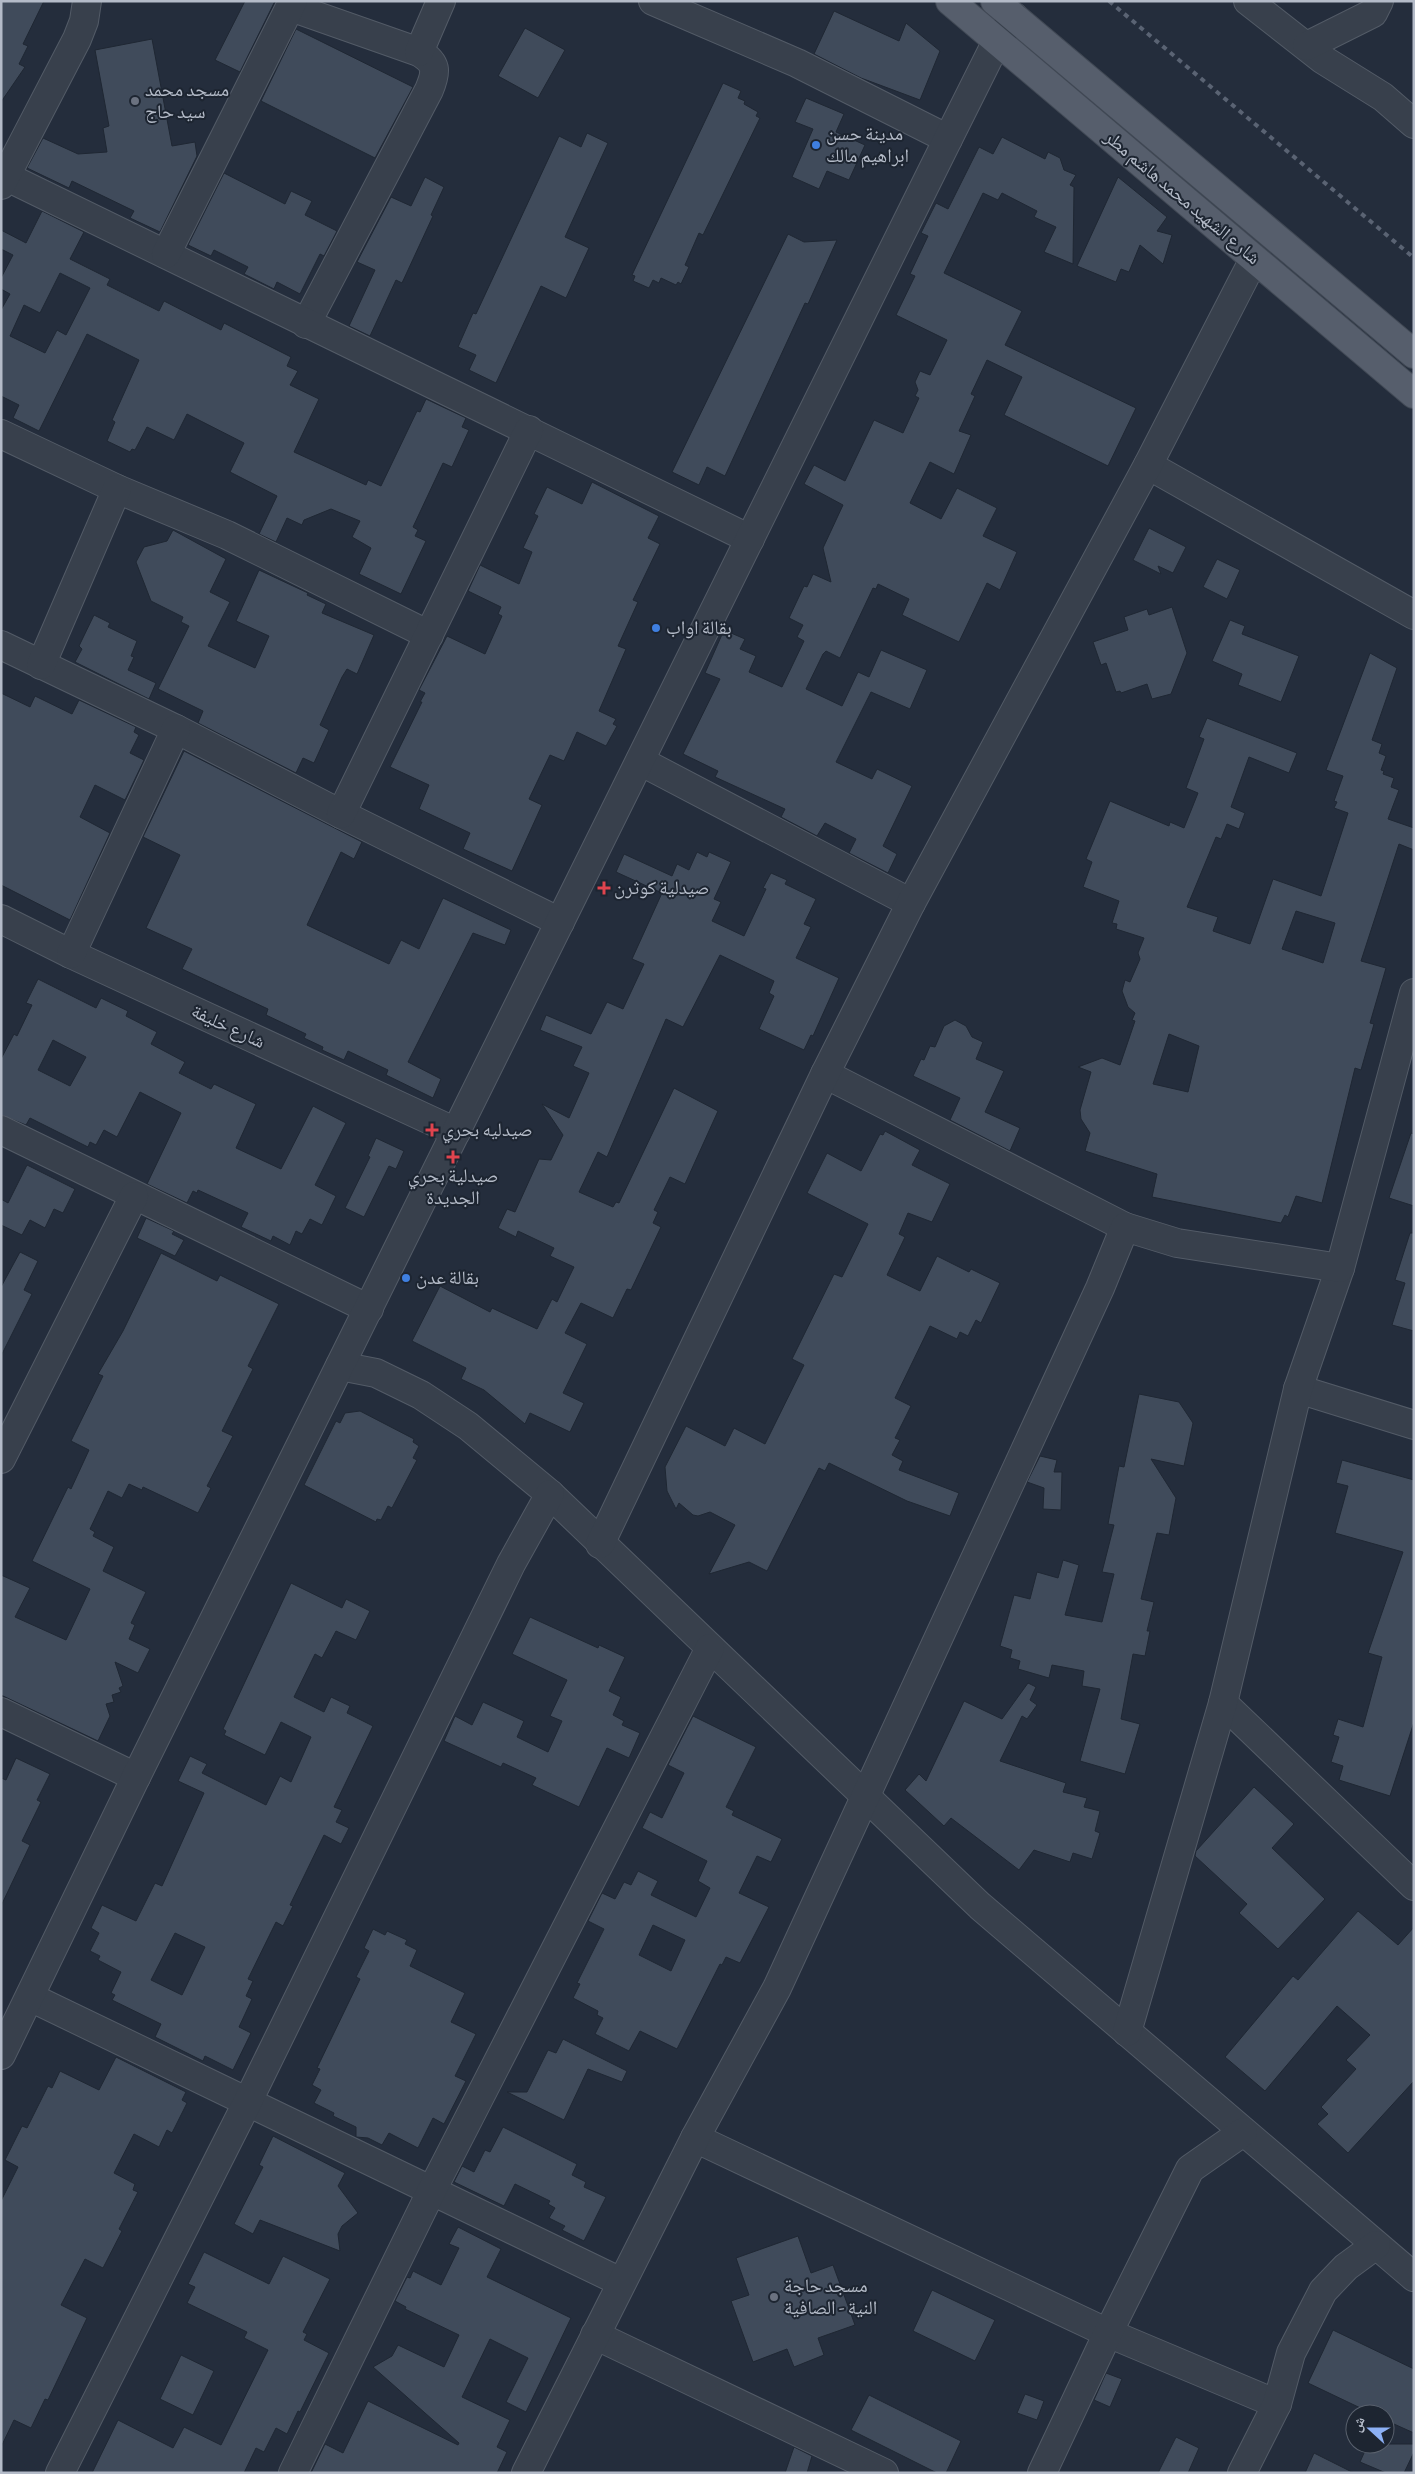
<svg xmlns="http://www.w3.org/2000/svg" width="1415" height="2474" font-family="'Alegreya Sans','Noto Naskh Arabic',sans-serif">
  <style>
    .building { fill: #404b5b; stroke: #1f2733; fill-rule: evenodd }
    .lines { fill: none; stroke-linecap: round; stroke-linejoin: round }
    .minor-casing { stroke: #535b67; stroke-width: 30 }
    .major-casing { stroke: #414955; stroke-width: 30 }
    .minor { stroke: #38404c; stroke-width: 28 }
    .major { stroke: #565e6c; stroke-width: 28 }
    .rail { stroke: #5a6373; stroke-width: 4; stroke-dasharray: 5 5; stroke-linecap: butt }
    .worship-dot { fill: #6b7280; stroke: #1d2531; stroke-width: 2 }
    .shop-dot { fill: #3f7fe0; stroke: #1d2531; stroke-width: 2 }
    .health-dot { fill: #e0444e; stroke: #1d2531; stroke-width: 2 }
    .labels { text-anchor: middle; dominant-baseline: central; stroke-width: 4; stroke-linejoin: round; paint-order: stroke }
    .poi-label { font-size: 19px; fill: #b4bbc8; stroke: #1d2531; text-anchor: start }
    .street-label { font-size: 19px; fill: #b4bbc8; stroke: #1d2531 }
  </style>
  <rect width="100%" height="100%" fill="#242d3c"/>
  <!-- building -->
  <g class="building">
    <path d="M1 1H44L23 44 28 46 19 64 25 67 1 102Z"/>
    <path d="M245 1H275L240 72 215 60Z"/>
    <path d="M834 11 899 41 906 23 940 51 920 100 861 78 814 54Z"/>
    <path d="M525 28 565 50 538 98 498 76Z"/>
    <path d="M296 29 413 87 375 158 261 101Z"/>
    <path d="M152 39 172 146 195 142 197 156 160 232 130 218 134 211 72 181 69 188 27 168 43 138 78 154 107 152 103 128 109 126 95 50Z"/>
    <path d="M723 83 741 91 738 98 745 101 744 104 758 112 756 116 760 118 703 235 699 233 685 265 689 267 681 284 678 282 676 285 661 278 659 283 653 280 649 288 633 281 635 276 632 275Z"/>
    <path d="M806 98 844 114 836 132 865 145 849 180 827 171 819 189 792 177 813 129 795 122Z"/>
    <path d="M587 133 608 143 565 237 589 248 566 298 541 286 496 383 469 370 476 355 458 347 473 313 476 314 559 136 581 147Z"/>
    <path d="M1002 137 1045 159 1048 152 1060 158 1064 170 1076 175 1070 185 1074 187 1073 264 1044 252 1056 227 1034 217 1037 211 1002 193 998 200 983 193 944 273 1022 311 1005 345 1136 408 1108 466 1004 415 1022 377 987 360 971 394 975 396 959 431 971 435 954 474 930 462 910 503 941 519 957 488 997 508 983 536 1017 552 1000 590 987 583 959 642 902 615 909 599 878 584 876 589 873 588 840 658 826 651 823 654 806 689 842 706 858 672 869 677 881 650 927 670 910 709 871 692 836 762 872 779 877 769 912 786 883 846 897 854 888 873 849 853 856 839 825 823 817 836 781 817 785 809 715 777 718 771 683 754 720 679 705 673 724 630 745 639 740 649 756 656 749 672 782 687 804 641 797 637 803 625 789 618 804 586 807 587 813 574 831 582 823 548 843 505 804 484 814 465 845 481 874 420 903 433 919 398 915 396 918 390 915 382 920 371 930 375 947 340 896 315 915 276 910 274 928 236 921 233 936 203 948 209 979 147 993 154Z"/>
    <path d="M224 173 285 204 291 191 312 201 305 215 337 231 324 256 320 254 300 294 277 282 274 289 244 274 248 267 214 250 211 256 188 245Z"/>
    <path d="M425 177 444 187 431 215 433 216 402 283 396 280 370 336 349 326 375 270 357 262 391 197 411 206Z"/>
    <path d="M1118 177 1167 217 1157 231 1172 235 1163 264 1140 245 1129 272 1121 269 1116 282 1077 266Z"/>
    <path d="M42 211 84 232 70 259 110 279 107 285 159 311 164 301 221 330 224 323 291 357 287 366 298 371 290 385 319 399 294 452 366 485 368 480 381 486 417 411 420 412 426 399 466 418 462 427 469 430 452 467 443 463 413 527 418 530 415 536 426 541 401 594 359 574 371 548 352 537 360 521 331 509 304 520 302 525 287 518 276 542 259 534 277 496 230 472 244 443 187 414 174 440 147 427 135 450 132 449 130 452 107 441 115 422 112 420 139 360 87 334 39 431 13 418 19 405 1 396V310L10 294 1 289V278L13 255 1 249V230L26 243ZM60 273 90 288 66 335 57 330 45 353 10 336 24 305 40 313Z"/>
    <path d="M788 234 804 242 837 240 808 304 805 303 725 476 707 467 699 485 672 472Z"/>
    <path d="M592 482 659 516 648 538 660 544 633 600 638 602 618 646 626 649 599 711 616 719 613 724 617 726 606 746 577 732 564 761 550 755 529 799 542 805 512 871 463 849 470 833 419 809 429 785 390 767 422 702H420L425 693 419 690 447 636 485 654 502 616 498 614 501 607 468 591 480 565 519 584 532 552 523 548 538 516 534 514 547 487 582 504Z"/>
    <path d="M1149 528 1186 547 1173 573 1158 566 1161 574 1133 560Z"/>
    <path d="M173 530 226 559 210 592 230 602 208 646 255 668 269 636 236 621 259 570 308 593 307 595 326 604 322 613 374 635 357 674 347 669 342 677 320 725 329 730 314 763 303 758 296 773 198 723 203 711 158 689 189 626 181 622 183 617 151 601 136 562 144 547 167 541Z"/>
    <path d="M1217 559 1240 570 1227 599 1203 587Z"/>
    <path d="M1172 607 1187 653 1171 694 1152 699 1147 684 1121 693 1120 691 1116 692 1106 663 1101 665 1093 642 1128 630 1124 617 1147 609 1149 615Z"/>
    <path d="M94 615 110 623 108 627 137 641 131 656 134 657 128 670 156 683 149 699 75 662 82 649 79 646Z"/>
    <path d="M1230 620 1245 626 1242 634 1299 656 1281 702 1238 685 1242 674 1212 661Z"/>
    <path d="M1370 653 1397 668 1372 740 1382 744 1379 753 1386 756 1381 770 1384 771 1383 774 1394 778 1391 787 1399 790 1388 819 1414 828V850L1399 844 1361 961 1386 968 1370 1023 1374 1024 1361 1070 1355 1068 1322 1203 1296 1196 1288 1217 1285 1215 1281 1223 1152 1197 1157 1174 1085 1151 1090 1133 1081 1119 1080 1110 1091 1072 1078 1067 1102 1058 1120 1065 1135 1021 1132 1020 1135 1013 1128 1007 1122 991 1125 980 1130 982 1140 959 1138 953 1144 938 1116 929 1117 924 1112 923 1119 901 1083 887 1092 862 1086 859 1110 801 1169 826 1170 822 1184 828 1198 793 1186 788 1204 739 1199 737 1207 718 1297 753 1289 773 1249 757 1231 807 1245 813 1239 829 1227 824 1221 839 1216 837 1187 907 1218 917 1213 931 1250 944 1273 879 1321 896 1348 813 1334 808 1337 802 1334 801 1343 776 1326 770ZM1296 911 1335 923 1323 963 1282 949ZM1169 1034 1199 1046 1188 1092 1153 1084Z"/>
    <path d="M1 693 30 707 35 696 72 714 79 700 136 727 134 732 139 735 130 753 144 760 125 800 95 785 80 817 110 833 70 920 1 885Z"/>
    <path d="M184 751 362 842 354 859 341 852 307 925 389 964 401 940 419 949 443 898 511 930 505 945 473 933 408 1062 441 1079 433 1098 386 1075 388 1070 348 1051 344 1060 322 1050 323 1047 304 1038 306 1034 266 1015 268 1009 182 969 192 949 146 928 180 855 143 837Z"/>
    <path d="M697 852 707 857 709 852 731 862 714 899 721 902 712 921 744 936 766 889 763 888 771 873 787 880 785 884 816 899 804 924 811 927 796 958 839 978 813 1036 811 1035 804 1050 759 1029 774 996 769 993 774 981 720 955 683 1027 666 1019 607 1157 598 1152 579 1192 613 1207 616 1202 619 1203 674 1088 718 1111 685 1184 670 1177 654 1210 658 1212 653 1223 661 1227 631 1290 627 1289 613 1318 581 1303 565 1333 587 1344 563 1393 584 1403 570 1432 530 1413 525 1424 484 1390 461 1379 466 1368 412 1341 440 1286 490 1312 492 1308 537 1329 552 1299 557 1302 574 1267 550 1256 554 1248 518 1231 516 1237 498 1228 507 1209 515 1212 539 1159 551 1160 563 1135 542 1104 569 1118 589 1073 573 1066 582 1047 540 1030 546 1015 591 1034 607 1002 623 1009 644 964 632 959 662 893 616 872 624 854 672 876 677 864 689 870Z"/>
    <path d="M38 979 96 1008 101 998 128 1011 126 1016 157 1032 151 1044 185 1062 179 1073 211 1089 214 1084 256 1104 236 1148 281 1169 313 1106 346 1123 315 1185 336 1196 322 1225 310 1219 302 1234 296 1231 290 1245 273 1236 271 1241 241 1227 248 1213 198 1190 197 1193 193 1191 187 1203 147 1184 181 1113 140 1092 117 1137 104 1130 96 1145 90 1142 88 1147 30 1118 26 1125 1 1115V1059L14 1034 17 1036 32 1005 26 1003ZM53 1040 86 1057 70 1086 38 1070Z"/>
    <path d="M955 1020 966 1026 972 1037 983 1042 976 1059 1004 1071 985 1112 1020 1128 1010 1151 950 1120 960 1098 913 1076 921 1059 924 1060 930 1046 935 1047 944 1026Z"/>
    <path d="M885 1131 920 1150 912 1165 950 1184 932 1222 908 1213 899 1234 905 1237 887 1275 920 1291 937 1256 969 1272 971 1269 1000 1283 981 1323 976 1320 968 1336 960 1332 957 1339 930 1326 895 1398 911 1406 895 1438 900 1440 892 1455 903 1461 899 1470 959 1493 950 1516 907 1501 829 1463 825 1471 819 1468 767 1571 749 1562 709 1574 735 1525 710 1512 698 1516 693 1515 679 1503 676 1509 667 1491 665 1467 686 1426 725 1446 734 1428 765 1444 804 1365 792 1359 834 1274 842 1277 868 1224 807 1193 827 1153 861 1171 880 1134 883 1135Z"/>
    <path d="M1411 1133 1414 1134V1206L1389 1198Z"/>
    <path d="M376 1138 404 1151 396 1169 389 1166 364 1217 345 1208 370 1157 368 1156Z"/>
    <path d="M27 1165 75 1189 63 1213 54 1209 45 1228 30 1220 22 1235 1 1225V1199L8 1203Z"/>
    <path d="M146 1218 174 1231 172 1234 184 1240 175 1256 137 1238Z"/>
    <path d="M1410 1233H1414V1331L1392 1325 1405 1283 1395 1280Z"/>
    <path d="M20 1252 38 1261 24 1290 32 1294 1 1356V1287Z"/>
    <path d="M161 1253 217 1281 220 1275 279 1304 248 1366 253 1369 222 1431 233 1436 207 1486 211 1488 198 1513 143 1487 142 1490 129 1484 122 1498 108 1491 90 1529 95 1532 93 1536 114 1547 103 1571 146 1592 131 1623 135 1625 129 1639 150 1649 138 1673 115 1662 123 1686 119 1688 121 1692 112 1695 114 1702 106 1704 110 1716 98 1741 1 1695V1575L30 1588 15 1617 66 1640 90 1589 32 1561 68 1487 71 1489 89 1450 71 1441 103 1376 98 1374 123 1331Z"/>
    <path d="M1139 1394 1179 1402 1193 1423 1184 1466 1151 1459 1176 1498 1169 1535 1157 1533 1141 1599 1154 1602 1147 1631H1150L1145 1656 1133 1654 1121 1719 1140 1724 1125 1774 1080 1761 1100 1689 1082 1686 1084 1671 1052 1665 1049 1678 1018 1669 1020 1661 1010 1658 1012 1650 1000 1646 1014 1595 1030 1599 1037 1572 1058 1578 1063 1560 1079 1565 1065 1615 1102 1622 1114 1574 1102 1572 1114 1525 1108 1524 1119 1466 1124 1467Z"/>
    <path d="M360 1411 414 1439 413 1442 419 1446 413 1458 417 1460 392 1508 388 1506 381 1520 377 1519 376 1522 304 1485 336 1421 340 1423 345 1413Z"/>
    <path d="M1040 1456 1057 1460 1054 1472H1062L1061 1510 1043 1509 1044 1488 1027 1482Z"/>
    <path d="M1342 1460 1414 1480V1722L1390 1796 1339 1780 1343 1766 1331 1762 1339 1737 1333 1735 1338 1719 1363 1727 1382 1657 1368 1653 1403 1552 1335 1533 1348 1486 1336 1483Z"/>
    <path d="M291 1583 342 1608 346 1599 370 1611 356 1640 336 1631 322 1658 315 1654 294 1697 324 1712 331 1697 350 1706 347 1713 373 1726 334 1807 342 1810 336 1822 349 1828 341 1844 324 1835 290 1905 293 1906 283 1926 276 1922 248 1979 253 1981 246 1996 252 1999 239 2027 251 2033 233 2070 205 2056 203 2061 155 2037 161 2024 112 2000 115 1995 111 1993 121 1972 98 1960 100 1956 90 1951 99 1933 91 1928 102 1905 136 1921 155 1883 162 1886 204 1793 178 1781 190 1756 207 1764 202 1773 266 1805 280 1776 291 1782 311 1737 281 1722 265 1755 224 1735 226 1731 223 1729ZM175 1933 205 1947 182 1995 151 1980Z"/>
    <path d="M530 1617 598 1648 599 1645 625 1657 609 1691 621 1697 613 1715 624 1721 622 1725 640 1733 629 1758 607 1748 579 1807 532 1785 536 1778 503 1763 501 1767 444 1741 455 1716 472 1725 483 1702 524 1721 517 1737 548 1752 562 1721 550 1716 567 1680 512 1654Z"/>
    <path d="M1028 1683 1036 1687 1030 1700 1037 1705 1027 1719 1022 1716 1000 1761 1066 1783 1063 1792 1087 1798 1084 1807 1100 1811 1095 1831 1100 1833 1092 1859 1073 1853 1070 1862 1034 1850 1019 1870 951 1818 944 1826 905 1790 919 1774 926 1781 964 1701 1002 1719Z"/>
    <path d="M693 1716 756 1747 726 1807 734 1811 732 1815 782 1839 771 1862 757 1856 739 1893 769 1907 740 1963 726 1957 722 1965 720 1964 677 2049 640 2031 629 2051 595 2034 603 2018 597 2015 598 2011 573 1998 580 1984 577 1983 604 1929 588 1921 602 1893 615 1899 624 1882 631 1885 638 1871 658 1881 651 1895 696 1917 710 1888 698 1881 707 1861 642 1828 650 1812 662 1818 684 1773 668 1765ZM653 1925 685 1940 671 1971 639 1955Z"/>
    <path d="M16 1758 50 1774 37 1800 41 1802 22 1841 30 1845 1 1906V1778L6 1780Z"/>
    <path d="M1254 1787 1294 1824 1272 1848 1325 1899 1278 1949 1239 1913 1247 1904 1195 1856 1196 1851Z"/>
    <path d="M1358 1911 1398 1945 1414 1927V2081L1348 2153 1317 2124 1328 2114 1321 2107 1356 2069 1346 2060 1370 2035 1337 2006 1265 2091 1225 2057 1293 1976 1298 1980Z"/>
    <path d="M373 1929 385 1935 387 1931 407 1940 405 1944 417 1950 410 1966 465 1993 451 2022 476 2034 455 2076 466 2081 444 2124 433 2118 418 2148 389 2133 382 2145 368 2138 356 2137V2127L333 2116 334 2113 314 2103 321 2090 312 2085 320 2069 317 2068 360 1979 356 1977 369 1951 364 1948Z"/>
    <path d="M563 2039 627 2071 622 2082 588 2069 564 2120 507 2092H527L548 2050 556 2053Z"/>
    <path d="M116 2057 186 2092 182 2100 187 2103 172 2133 167 2130 159 2147 134 2134 114 2173 135 2184 133 2190 138 2192 119 2229 122 2231 103 2268 85 2259 61 2305 87 2318 48 2400 45 2399 31 2428 14 2420 1 2447V2201L18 2167 5 2160 22 2126 27 2128 48 2086 52 2088 60 2071 99 2090Z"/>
    <path d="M503 2127 577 2164 572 2175 586 2182 584 2187 606 2197 584 2241 562 2230 565 2226 549 2218 555 2208 548 2204 550 2201 515 2184 504 2206 454 2182 462 2166 474 2172 485 2150 490 2152Z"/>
    <path d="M273 2136 345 2173 338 2186 358 2213 342 2226 338 2234 340 2251 260 2220 253 2234 234 2224 263 2167 259 2165Z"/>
    <path d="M458 2227 501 2249 487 2277 571 2318 526 2412 506 2402 528 2358 490 2339 462 2397 510 2420 497 2447 507 2452 497 2473H311L325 2444 343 2453 368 2401 458 2445 459 2443 373 2367 392 2356 398 2345 444 2367 459 2335 405 2309 406 2307 395 2301 407 2277 410 2278 413 2271 441 2285 459 2248 449 2244Z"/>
    <path d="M798 2236 811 2273 833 2265 855 2325 818 2338 824 2355 794 2367 787 2349 753 2362 731 2301 749 2295 736 2258Z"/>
    <path d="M204 2252 269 2284 283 2256 330 2279 303 2332 307 2334 304 2340 329 2353 300 2412 298 2411 287 2434 276 2428 264 2452 256 2448 244 2473H92L118 2420 173 2448 184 2427 221 2445 268 2350 244 2338 247 2332 187 2303 195 2287 188 2284Z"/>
    <path d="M932 2290 995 2320 975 2361 913 2331Z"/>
    <path d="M1333 2330 1414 2369V2433L1385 2420V2414H1373L1308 2383Z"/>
    <path d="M181 2355 214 2371 193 2415 160 2399Z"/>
    <path d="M1106 2373 1122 2379 1110 2407 1094 2400Z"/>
    <path d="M1025 2394 1044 2401 1037 2420 1017 2413Z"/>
    <path d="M869 2395 961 2441 946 2473H937L851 2430Z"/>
    <path d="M1176 2437 1199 2448 1188 2473H1158Z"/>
    <path d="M1368 2444H1414V2452L1404 2473H1386L1360 2462Z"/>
    <path d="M794 2447 812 2456 807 2473H785Z"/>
    <path d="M1314 2453 1354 2473H1305Z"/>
  </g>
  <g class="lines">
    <defs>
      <g id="minor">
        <path d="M653 1 797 63 948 139"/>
        <path d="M1248 1 1322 59 1383 97 1414 124"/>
        <path d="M291 7 419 52C437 63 437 71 429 90L306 324"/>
        <path d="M1307 46 1373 13 1379 1"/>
        <path d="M419 52 441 1"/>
        <path d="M1 174 750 539"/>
        <path d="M1 185 77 39 84 21 87 1"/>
        <path d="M166 254 293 1"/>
        <path d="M1 434 117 489 227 535 429 635"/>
        <path d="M1148 465 1414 615"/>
        <path d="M1 645 176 729 341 814 560 922"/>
        <path d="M41 665 117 489"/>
        <path d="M640 761 911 903"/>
        <path d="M341 814 529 430"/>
        <path d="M1 919 71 954 456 1132"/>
        <path d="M71 954 176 729"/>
        <path d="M825 1074 1125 1227"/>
        <path d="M1 1130 369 1309"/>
        <path d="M340 1366 376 1373 421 1395 468 1426 550 1494 980 1906 1414 2277"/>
        <path d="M1298 1389 1414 1425"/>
        <path d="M1 1459 134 1196"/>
        <path d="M600 1544 825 1074 911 903 1148 465 1254 259"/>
        <path d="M1223 1703 1414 1886"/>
        <path d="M1 1712 136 1777"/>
        <path d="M30 1997 621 2282"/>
        <path d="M1127 2032 1223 1703 1298 1389 1340 1268"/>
        <path d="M1 2055 136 1777 948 139 997 41 1014 17"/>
        <path d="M695 2138 1108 2333 1277 2404"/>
        <path d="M595 2335 884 2473"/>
        <path d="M60 2473 247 2103 511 1564 550 1494"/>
        <path d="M293 2473 431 2192 710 1648"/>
        <path d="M526 2473 695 2138 777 1988 1100 1288 1125 1227 1177 1243 1340 1268 1414 993"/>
        <path d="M1042 2473 1108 2333 1190 2169 1243 2132"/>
        <path d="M1242 2473 1277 2404 1291 2353 1323 2291 1346 2267 1376 2245"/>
      </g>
      <g id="major">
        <path d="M950 1 1414 394"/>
        <path d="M995 1 1414 354"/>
      </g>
    </defs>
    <!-- minor casing -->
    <use href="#minor" class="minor-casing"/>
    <!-- major casing -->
    <use href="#major" class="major-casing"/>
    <!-- minor -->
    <use href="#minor" class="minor"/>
    <!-- major -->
    <use href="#major" class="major"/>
    <!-- rail -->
    <path class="rail" d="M1109 1 1414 258"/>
  </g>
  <!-- markers -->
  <g class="worship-dot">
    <circle cx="135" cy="101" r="5"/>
    <circle cx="774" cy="2297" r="5"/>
  </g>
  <g class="shop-dot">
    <circle cx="816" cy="145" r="5"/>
    <circle cx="656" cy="628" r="5"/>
    <circle cx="406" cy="1278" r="5"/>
  </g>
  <g class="health-dot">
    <path d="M601.5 880.5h5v5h5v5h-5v5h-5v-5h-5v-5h5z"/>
    <path d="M429.5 1122.5h5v5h5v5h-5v5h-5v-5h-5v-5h5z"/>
    <path d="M450.5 1149.5h5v5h5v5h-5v5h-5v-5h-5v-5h5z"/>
  </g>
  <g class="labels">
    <!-- poi labels -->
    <g class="poi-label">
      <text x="145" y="90">مسجد محمد<tspan x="145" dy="22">سيد حاج</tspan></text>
      <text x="826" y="134">مدينة حسن<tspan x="826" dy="22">ابراهيم مالك</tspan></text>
      <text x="666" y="628">بقالة اواب</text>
      <text x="614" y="888">صيدلية كوثرن</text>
      <text x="442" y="1130">صيدليه بحري</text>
      <text x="453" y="1176" text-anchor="middle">صيدلية بحري<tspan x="453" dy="22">الجديدة</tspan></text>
      <text x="416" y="1278">بقالة عدن</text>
      <text x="784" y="2286">مسجد حاجة<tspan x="784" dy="22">النية - الصافية</tspan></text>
    </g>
    <!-- street labels -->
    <g class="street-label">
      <text transform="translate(1182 198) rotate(40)">شارع الشهيد محمد هاشم مطر</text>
      <text transform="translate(228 1027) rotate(25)">شارع خليفة</text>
    </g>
  </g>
  <!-- border -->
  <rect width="1415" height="2474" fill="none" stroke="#b4bbc8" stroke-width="5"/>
  <!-- north arrow -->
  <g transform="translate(1370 2429) rotate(291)"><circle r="24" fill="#1d2531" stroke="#59616d"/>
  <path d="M0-4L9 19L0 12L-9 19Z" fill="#8cb0f4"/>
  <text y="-8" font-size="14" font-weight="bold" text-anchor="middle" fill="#b4bbc8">ش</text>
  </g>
</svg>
